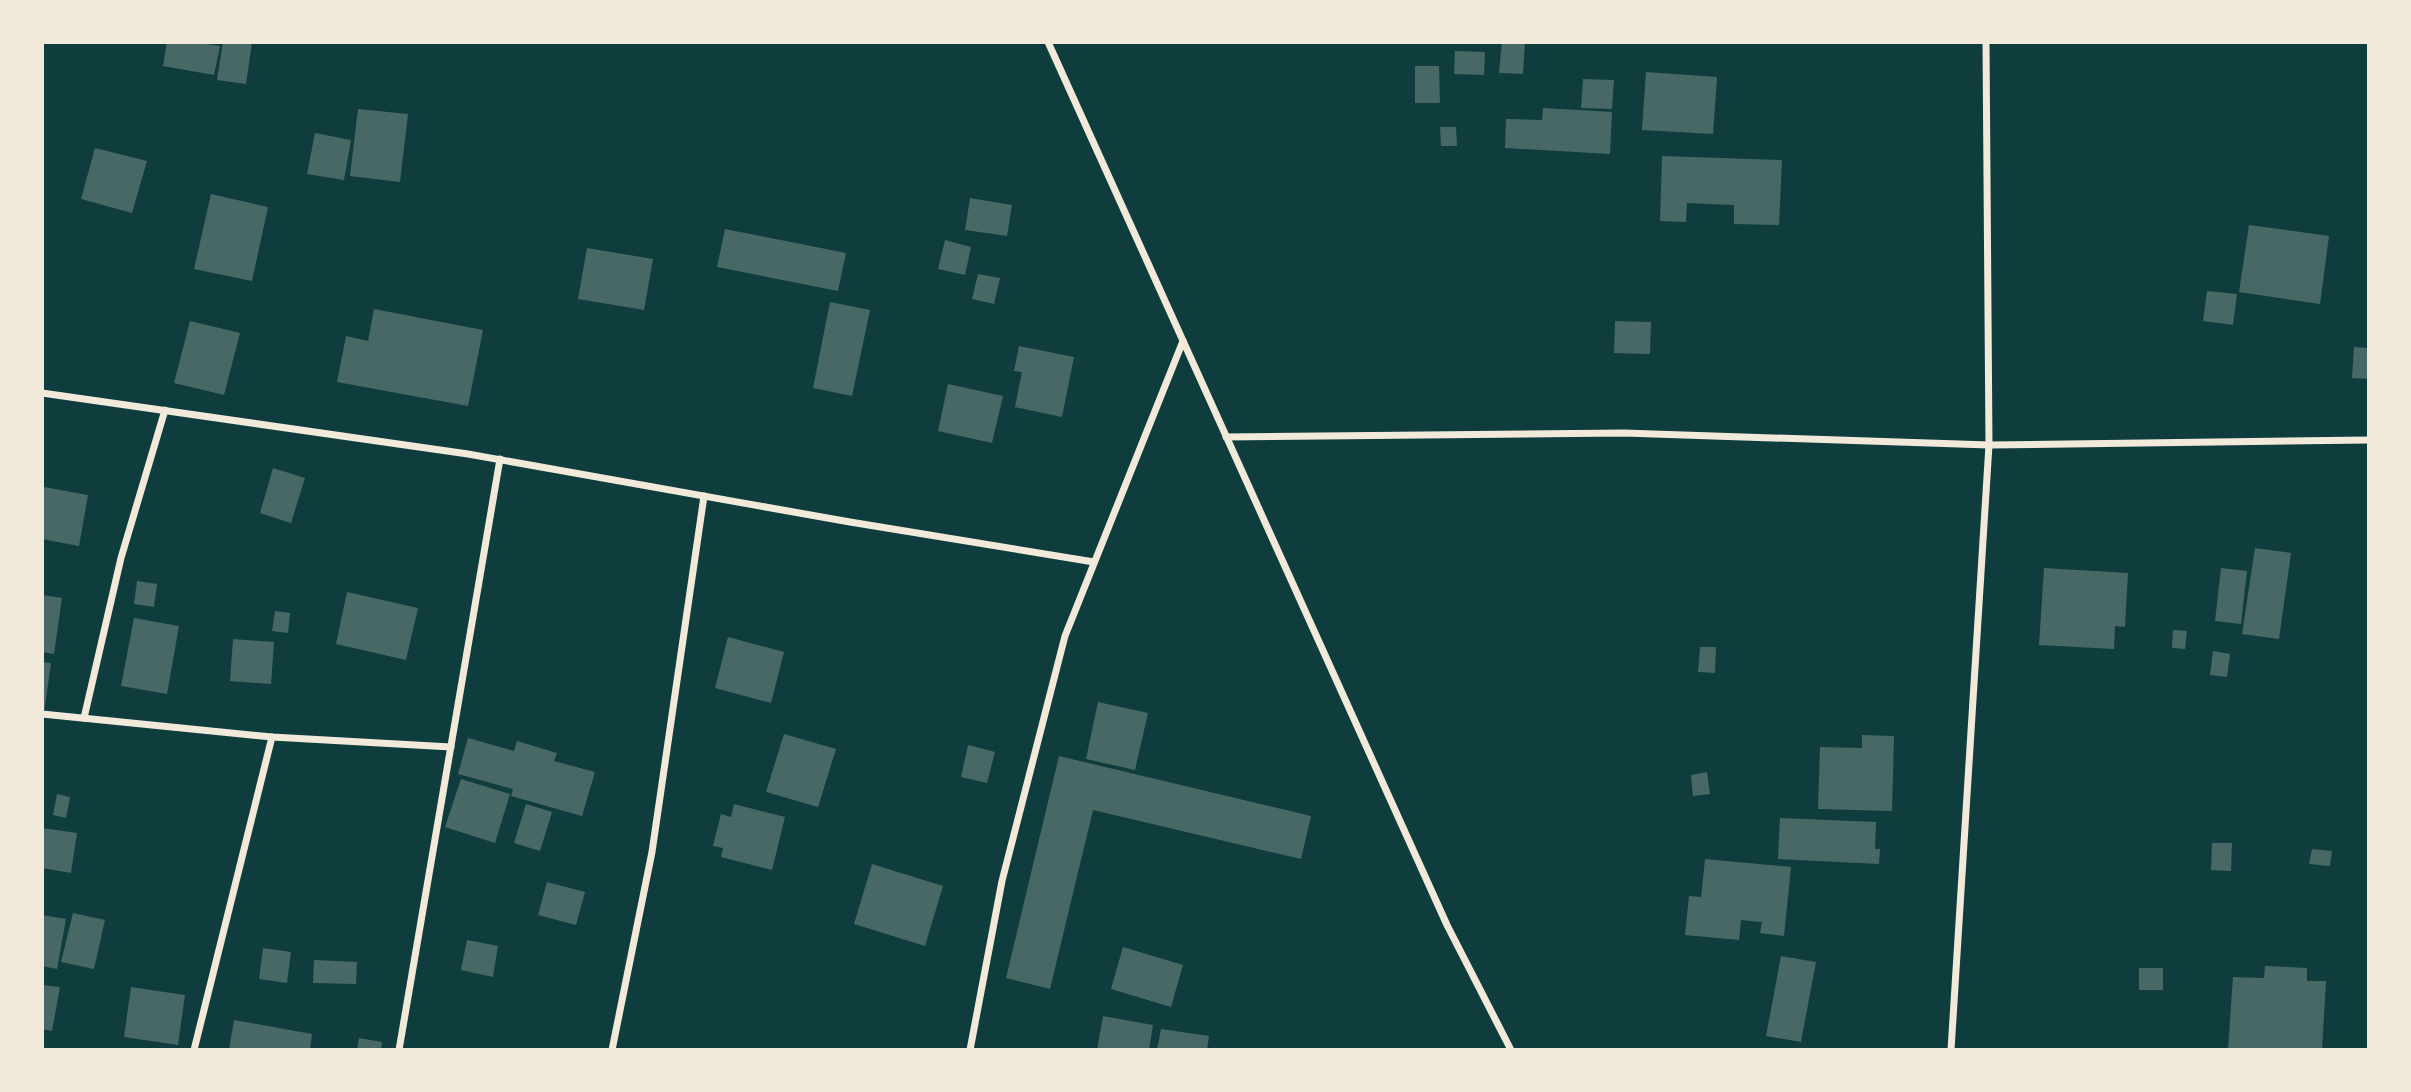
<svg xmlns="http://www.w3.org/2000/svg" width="2411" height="1092" font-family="Merriweather,serif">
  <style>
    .building { fill: #486865 }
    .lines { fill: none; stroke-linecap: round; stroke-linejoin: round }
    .minor { stroke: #f1e9da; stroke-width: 7 }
  </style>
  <rect width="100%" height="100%" fill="#0f3d3e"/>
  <!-- building -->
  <g class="building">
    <path d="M167 42H195L220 46 214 75 163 66Z"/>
    <path d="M223 42H252L246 84 217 80Z"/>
    <path d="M1502 42H1525L1523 74 1499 73Z"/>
    <path d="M1455 51 1485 52 1484 75 1454 74Z"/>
    <path d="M1415 66H1439L1440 103H1415Z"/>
    <path d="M1646 72 1717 77 1713 134 1642 130Z"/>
    <path d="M1583 79 1614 80 1612 109 1581 108Z"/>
    <path d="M1543 108 1612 112 1610 154 1505 148 1506 119 1542 120Z"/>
    <path d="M358 109 408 114 400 182 350 176Z"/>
    <path d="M1440 127H1456L1457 146H1441Z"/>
    <path d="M315 133 351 140 344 180 307 174Z"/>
    <path d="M95 148 147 161 132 213 81 199Z"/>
    <path d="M1662 156 1782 160 1779 225 1734 224V205L1687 203 1686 222 1660 221Z"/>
    <path d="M211 194 268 207 252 281 194 269Z"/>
    <path d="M970 198 1012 205 1007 236 965 230Z"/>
    <path d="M2249 225 2329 236 2320 304 2239 292Z"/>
    <path d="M725 229 846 253 838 291 717 267Z"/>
    <path d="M945 240 971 247 965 275 938 269Z"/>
    <path d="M587 248 653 259 644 310 578 299Z"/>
    <path d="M978 274 1000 278 994 304 972 299Z"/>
    <path d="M2207 291 2237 294 2233 325 2203 321Z"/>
    <path d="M830 302 870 310 852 396 813 388Z"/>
    <path d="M374 309 483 330 468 406 337 382 346 336 368 341Z"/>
    <path d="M190 321 240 333 224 395 174 383Z"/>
    <path d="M1615 321 1651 322 1650 354 1614 353Z"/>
    <path d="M1019 346 1074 357 1062 417 1015 407 1022 372 1014 371Z"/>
    <path d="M2354 347 2369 348V379L2352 378Z"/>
    <path d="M948 384 1003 396 992 443 938 431Z"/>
    <path d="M273 468 305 478 291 523 260 513Z"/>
    <path d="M44 487 88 495 79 546 42 539V500Z"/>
    <path d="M2255 548 2291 553 2279 639 2242 634Z"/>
    <path d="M2044 568 2128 573 2125 627 2115 626 2114 649 2039 645Z"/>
    <path d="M2221 568 2247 571 2241 624 2215 621Z"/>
    <path d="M137 581 157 584 154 607 134 604Z"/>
    <path d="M347 592 418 608 406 660 336 644Z"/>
    <path d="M42 595 62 598 54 654 42 652Z"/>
    <path d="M275 611 290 613 288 633 272 631Z"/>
    <path d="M134 618 179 626 167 694 121 686Z"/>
    <path d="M2173 630 2187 631 2185 649 2172 648Z"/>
    <path d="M728 637 784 652 771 703 715 688Z"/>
    <path d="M233 639 274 642 271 684 230 681Z"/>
    <path d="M1700 647H1716L1715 673 1698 672Z"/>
    <path d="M2213 651 2230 654 2227 677 2210 675Z"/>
    <path d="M42 662 51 663 44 713H42Z"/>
    <path d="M1098 702 1148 713 1135 770 1086 759Z"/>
    <path d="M784 734 836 749 818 807 766 792Z"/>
    <path d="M1862 735 1894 736 1892 811 1818 809 1820 747 1862 748Z"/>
    <path d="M468 738 514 751 517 741 557 753 554 761 595 772 582 816 511 796 513 789 458 774Z"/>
    <path d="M968 745 995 752 987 783 961 777Z"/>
    <path d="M1059 756 1311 816 1301 859 1093 810 1050 989 1006 978Z"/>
    <path d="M1707 772 1710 794 1693 796 1691 775Z"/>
    <path d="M461 779 510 794 495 843 445 827Z"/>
    <path d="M57 794 70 797 66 818 53 815Z"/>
    <path d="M526 804 552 812 540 851 514 843Z"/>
    <path d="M734 804 785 817 772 870 721 857 723 848 713 846 721 814 731 817Z"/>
    <path d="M1780 818 1876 822 1875 849H1880L1879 864 1778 859Z"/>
    <path d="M42 828 77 833 71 873 42 868Z"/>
    <path d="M2212 843H2232L2231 871 2211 870Z"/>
    <path d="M2312 849 2332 851 2330 866 2309 864Z"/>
    <path d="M1705 859 1791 867 1784 936 1760 933 1762 922 1741 920 1739 940 1685 935 1689 896 1701 897Z"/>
    <path d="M872 864 943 886 925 946 854 924Z"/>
    <path d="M547 882 585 892 576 925 538 915Z"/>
    <path d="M73 913 105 920 94 969 61 962Z"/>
    <path d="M42 915 66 919 57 969 42 966Z"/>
    <path d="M467 940 498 946 493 977 461 970Z"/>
    <path d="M1123 947 1183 965 1171 1007 1111 989Z"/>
    <path d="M263 948 291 952 287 983 259 979Z"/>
    <path d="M1781 956 1816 962 1801 1042 1766 1036Z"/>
    <path d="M314 960 357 962 356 984 313 983Z"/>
    <path d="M2265 966 2307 968V981H2326L2322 1050H2228L2233 977 2264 978Z"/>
    <rect x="2139" y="968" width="24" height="22"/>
    <path d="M42 985 60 987 52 1031 42 1029Z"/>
    <path d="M131 987 185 995 178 1045 124 1037Z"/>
    <path d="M1103 1016 1153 1025 1149 1050H1097Z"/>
    <path d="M234 1020 312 1034 310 1050H229Z"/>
    <path d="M1161 1029 1209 1036 1207 1050H1157Z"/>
    <path d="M359 1038 382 1042 381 1050H357Z"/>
  </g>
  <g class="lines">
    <!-- minor -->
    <g class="minor">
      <path d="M1048 42 1447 925 1511 1050"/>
      <path d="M42 393 468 454 850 522 1094 562"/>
      <path d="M1226 437 1624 433 1989 445 2369 440"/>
      <path d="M42 714 272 737 451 747"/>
      <path d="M84 718 121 558 165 410"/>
      <path d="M194 1050 272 737"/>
      <path d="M399 1050 500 459"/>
      <path d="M612 1050 652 852 704 496"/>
      <path d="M970 1050 1002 881 1065 636 1183 341"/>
      <path d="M1951 1050 1989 445 1986 42"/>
    </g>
  </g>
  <!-- border -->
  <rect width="2411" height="1092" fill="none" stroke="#f1e9da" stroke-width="88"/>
</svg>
